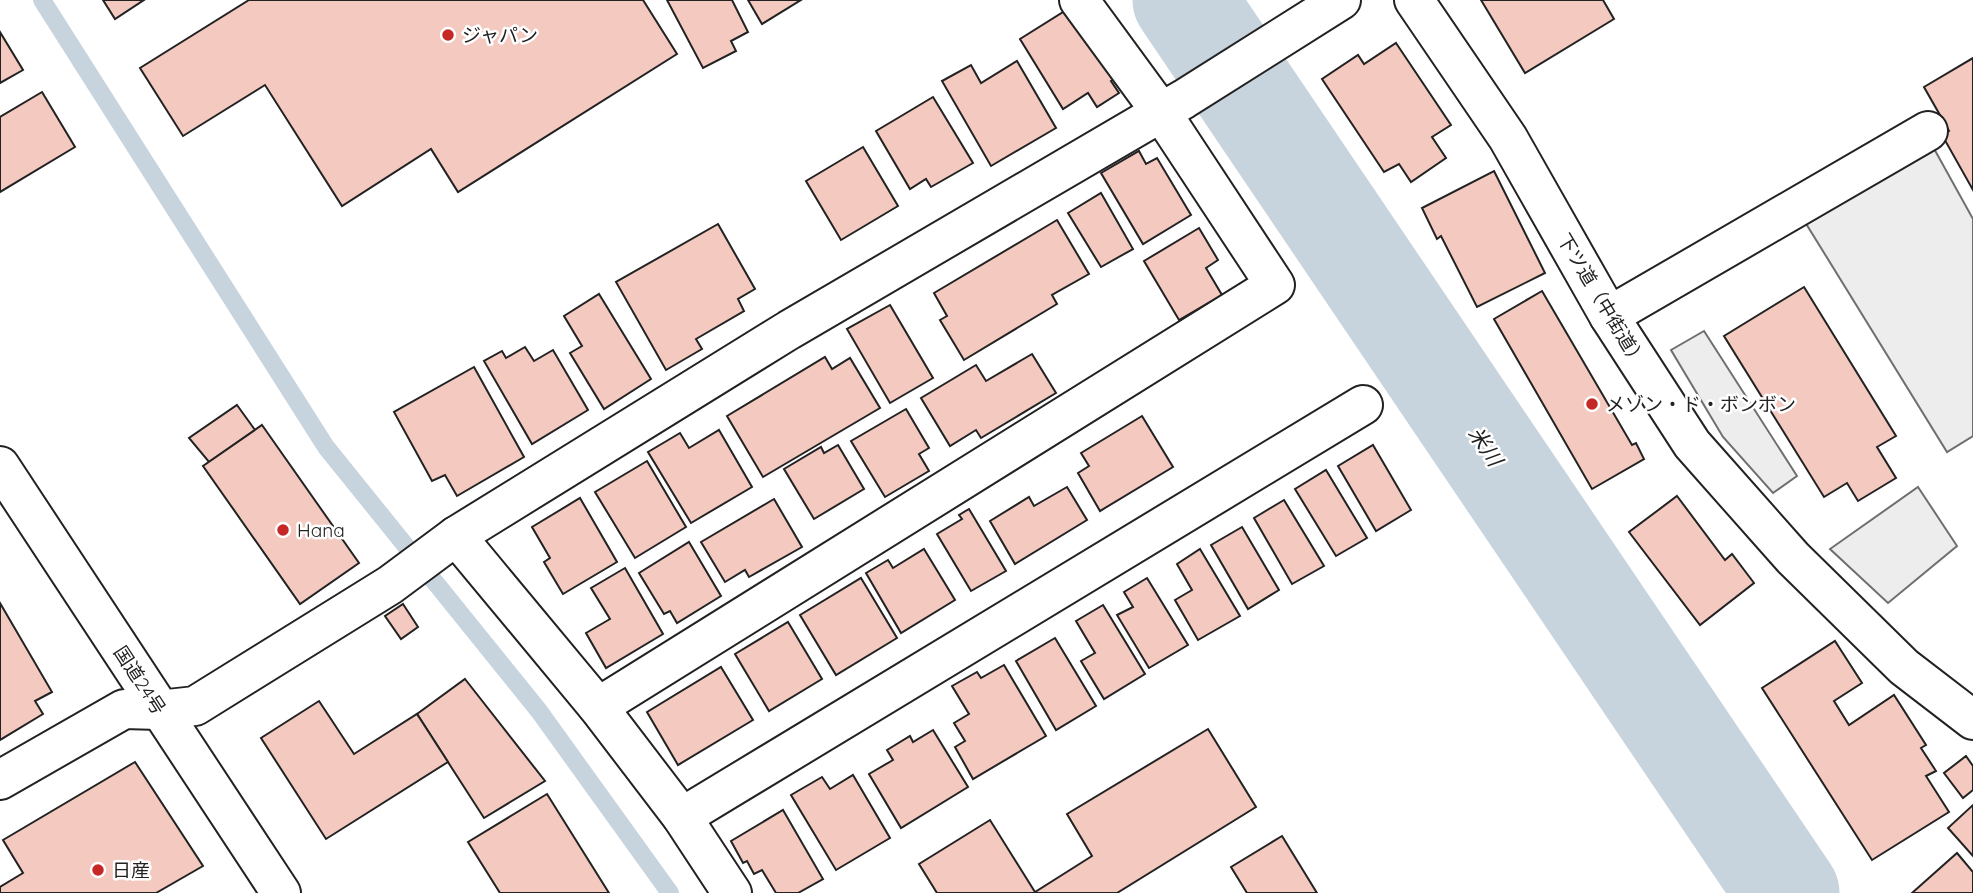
<svg xmlns="http://www.w3.org/2000/svg" width="1973" height="893" font-family="Quicksand,'Noto Sans JP',sans-serif">
  <style>
    .parking { fill: #ededed; stroke: #6f6f6f; stroke-width: 2 }
    .lines { fill: none; stroke-linecap: round; stroke-linejoin: round }
    .stream { stroke: #c7d3dd; stroke-width: 18 }
    .river { stroke: #c7d3dd; stroke-width: 103 }
    .building { fill: #f3c9c0; stroke: #222; stroke-width: 2 }
    .street-casing { stroke: #222; stroke-width: 42 }
    .highway-casing { stroke: #222; stroke-width: 42 }
    .street { stroke: #fff; stroke-width: 38 }
    .highway { stroke: #fff; stroke-width: 38 }
    .poi-dot { fill: #c62828; stroke: #fff; stroke-width: 2.5 }
    .labels { text-anchor: middle; dominant-baseline: central; stroke-width: 5; stroke-linejoin: round; paint-order: stroke }
    .poi-label { font-size: 19px; fill: #222; stroke: #fff; text-anchor: start }
    .street-label { font-size: 19px; fill: #222; stroke: #fff }
    .water-label { font-size: 21px; font-style: italic; fill: #222; stroke: #fff }
  </style>
  <rect width="100%" height="100%" fill="#fff"/>
  <!-- parking -->
  <g class="parking">
    <path d="M1932 145 1973 219V436L1947 452 1805 222Z"/>
    <path d="M1704 331 1797 476 1773 493 1723 437 1671 350Z"/>
    <path d="M1918 487 1957 546 1888 603 1830 549Z"/>
  </g>
  <g class="lines">
    <!-- stream -->
    <g class="stream">
      <path d="M42 0 326 447 539 711 670 893"/>
      <path d="M1748 893 1779 878"/>
    </g>
    <!-- river -->
    <path class="river" d="M1184 0 1788 893"/>
  </g>
  <!-- building -->
  <g class="building">
    <path d="M103 0H144L115 19Z"/>
    <path d="M249 0H643L677 54 458 192 431 149 342 206 265 85 183 136 140 68Z"/>
    <path d="M667 0H732L748 32 731 41 736 51 703 68Z"/>
    <path d="M748 0H801L762 24Z"/>
    <path d="M1481 0H1603L1614 19 1525 73Z"/>
    <path d="M1076 4 1120 76 1111 81 1119 93 1097 107 1088 93 1063 109 1020 39Z"/>
    <path d="M0 32 23 70 0 83Z"/>
    <path d="M1396 43 1451 125 1432 137 1446 158 1411 182 1399 164 1384 172 1322 79 1358 55 1364 64Z"/>
    <path d="M1973 58V190L1942 135 1949 131 1924 87Z"/>
    <path d="M1017 61 1056 128 991 166 942 81 971 65 981 83Z"/>
    <path d="M42 92 75 147 0 192V117Z"/>
    <path d="M933 97 973 163 931 187 926 179 910 189 876 131Z"/>
    <path d="M863 147 898 206 841 240 806 181Z"/>
    <path d="M1139 151 1146 164 1157 158 1191 215 1143 244 1101 173Z"/>
    <path d="M1494 171 1545 273 1477 307 1441 236 1437 239 1422 208Z"/>
    <path d="M1101 193 1133 249 1101 267 1068 213Z"/>
    <path d="M1057 220 1089 274 1052 295 1057 304 964 360 940 320 947 316 934 293Z"/>
    <path d="M718 224 755 289 738 299 744 311 696 339 702 349 666 370 616 282Z"/>
    <path d="M1199 228 1218 260 1206 268 1222 295 1179 320 1144 261Z"/>
    <path d="M1804 287 1896 436 1877 447 1896 478 1858 501 1847 483 1824 497 1724 336Z"/>
    <path d="M1542 291 1632 445 1636 443 1644 459 1592 489 1494 319Z"/>
    <path d="M599 294 651 379 604 409 570 353 582 346 564 316Z"/>
    <path d="M890 305 933 378 890 403 847 329Z"/>
    <path d="M525 347 534 361 553 350 588 410 532 444 484 361 502 351 506 358Z"/>
    <path d="M1032 354 1056 393 981 438 976 430 950 446 921 398 976 365 986 381Z"/>
    <path d="M825 357 832 369 850 358 880 408 763 477 727 416Z"/>
    <path d="M474 367 524 457 457 496 445 475 432 481 394 412Z"/>
    <path d="M237 405 255 430 209 462 189 438Z"/>
    <path d="M906 409 929 448 919 454 929 471 885 497 851 441Z"/>
    <path d="M1142 416 1173 467 1100 511 1078 473 1089 466 1081 453Z"/>
    <path d="M262 425 359 563 300 604 203 466Z"/>
    <path d="M719 430 752 487 691 523 648 452 680 433 689 448Z"/>
    <path d="M838 445 864 489 814 519 784 469 821 447 824 453Z"/>
    <path d="M1373 445 1411 510 1376 531 1338 466Z"/>
    <path d="M647 461 686 527 635 558 595 492Z"/>
    <path d="M1326 470 1367 538 1336 556 1295 489Z"/>
    <path d="M1067 487 1087 520 1015 564 990 521 1029 497 1034 506Z"/>
    <path d="M1677 496 1725 560 1732 554 1754 583 1700 625 1629 532Z"/>
    <path d="M580 498 617 562 563 594 544 562 550 558 532 527Z"/>
    <path d="M774 499 802 547 749 577 745 570 725 582 701 542Z"/>
    <path d="M1284 500 1324 566 1292 584 1254 518Z"/>
    <path d="M969 509 1006 571 971 591 937 534 962 519 959 515Z"/>
    <path d="M1242 527 1279 590 1248 609 1211 545Z"/>
    <path d="M689 542 721 596 677 623 670 611 664 614 639 573Z"/>
    <path d="M924 549 955 600 901 633 866 573 888 560 893 568Z"/>
    <path d="M1200 549 1240 616 1198 640 1175 600 1192 590 1177 564Z"/>
    <path d="M625 568 663 634 606 668 586 633 610 619 591 588Z"/>
    <path d="M861 578 897 638 836 675 800 615Z"/>
    <path d="M1147 578 1188 645 1149 668 1117 615 1133 607 1124 592Z"/>
    <path d="M0 603 52 692 35 701 43 714 0 740Z"/>
    <path d="M403 604 418 627 401 639 385 616Z"/>
    <path d="M1103 605 1145 674 1104 699 1081 661 1095 653 1076 621Z"/>
    <path d="M788 622 822 679 769 711 735 654Z"/>
    <path d="M1055 638 1096 706 1056 730 1016 661Z"/>
    <path d="M1835 641 1862 683 1834 701 1849 725 1894 695 1926 745 1921 748 1936 771 1926 776 1949 812 1872 860 1762 688Z"/>
    <path d="M1004 665 1046 736 973 779 955 747 965 741 954 723 969 714 952 686 977 672 981 678Z"/>
    <path d="M721 667 753 720 678 765 647 712Z"/>
    <path d="M465 679 545 781 484 818 417 714Z"/>
    <path d="M319 701 354 754 417 714 448 762 326 839 261 738Z"/>
    <path d="M1208 729 1256 807 1117 893H937L919 864 990 820 1035 892 1092 856 1067 814Z"/>
    <path d="M933 730 968 787 901 828 869 774 893 760 887 750 910 736 913 742Z"/>
    <path d="M1966 756 1973 766V790L1963 798 1944 773Z"/>
    <path d="M135 762 203 866 156 893H0V887L23 873 3 840Z"/>
    <path d="M853 775 890 838 836 870 791 795 822 777 830 789Z"/>
    <path d="M547 794 609 893H500L468 842Z"/>
    <path d="M1973 805V856L1948 828Z"/>
    <path d="M783 810 823 879 798 893H776L762 870 754 874 747 861 743 863 731 841Z"/>
    <path d="M1282 836 1317 893H1247L1231 867Z"/>
    <path d="M1957 853 1973 872V893H1912Z"/>
  </g>
  <g class="lines">
    <defs>
      <g id="street">
        <path d="M1414 0 1508 138 1609 316 1692 444 1793 558 1904 667 1973 720"/>
        <path d="M1609 316 1928 131"/>
        <path d="M456 536 598 707 682 817 732 893"/>
        <path d="M598 707 1275 285 1161 112 1079 0"/>
        <path d="M0 780 124 709 159 710 195 706 390 585 456 536 789 330 1184 99 1341 0"/>
        <path d="M682 817 1363 405"/>
      </g>
      <path id="highway" d="M0 466 281 893"/>
    </defs>
    <!-- street casing -->
    <use href="#street" class="street-casing"/>
    <!-- highway casing -->
    <use href="#highway" class="highway-casing"/>
    <!-- street -->
    <use href="#street" class="street"/>
    <!-- highway -->
    <use href="#highway" class="highway"/>
  </g>
  <!-- markers -->
  <g class="poi-dot">
    <circle cx="448" cy="35" r="7"/>
    <circle cx="1592" cy="404" r="7"/>
    <circle cx="283" cy="530" r="7"/>
    <circle cx="98" cy="870" r="7"/>
  </g>
  <g class="labels">
    <!-- poi labels -->
    <g class="poi-label">
      <text x="462" y="35">ジャパン</text>
      <text x="1606" y="404">メゾン・ド・ボンボン</text>
      <text x="297" y="530">Hana</text>
      <text x="112" y="870">日産</text>
    </g>
    <!-- street labels -->
    <g class="street-label">
      <text transform="translate(1602 300) rotate(59)">下ツ道（中街道）</text>
      <text transform="translate(140 680) rotate(57)">国道24号</text>
    </g>
    <!-- water labels -->
    <g class="water-label">
      <text transform="translate(1486 446) rotate(56)">米川</text>
    </g>
  </g>
</svg>
